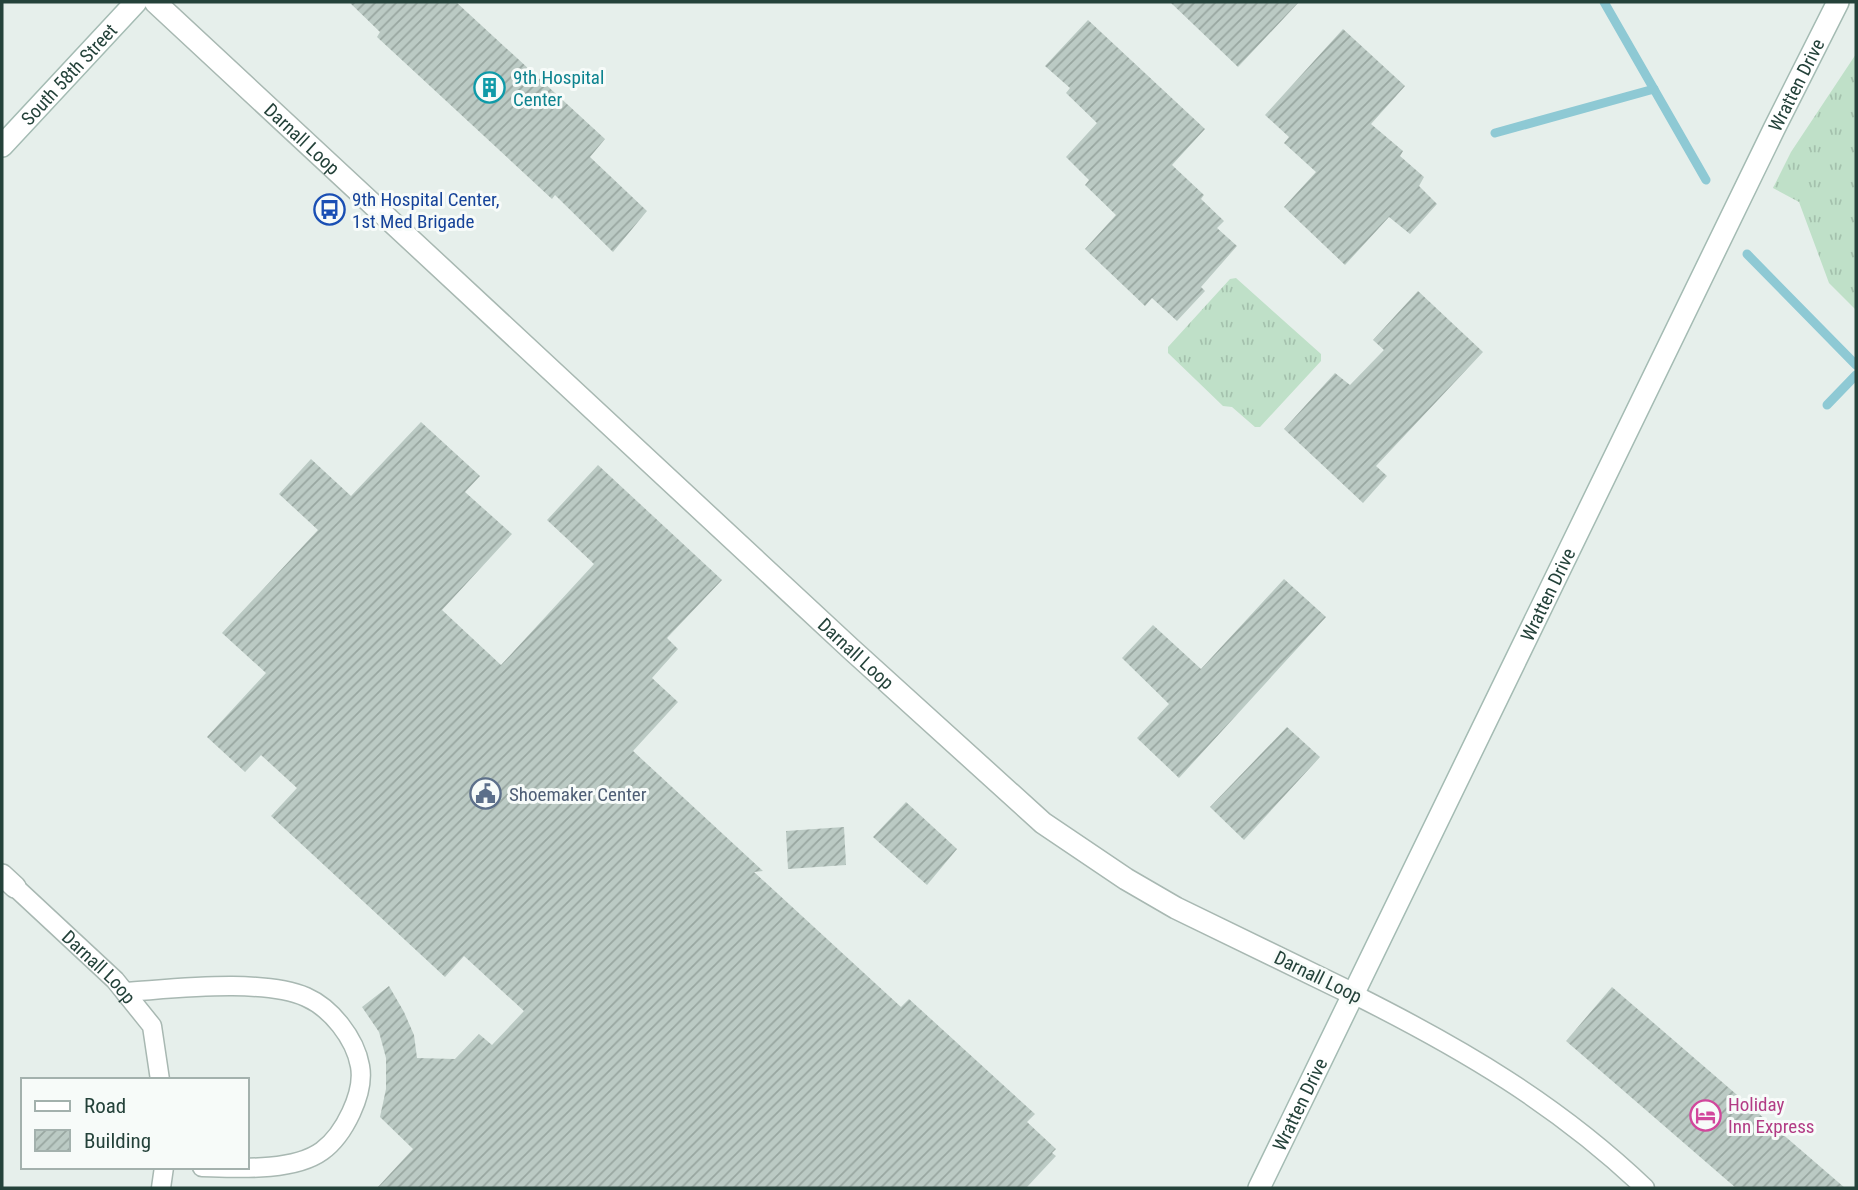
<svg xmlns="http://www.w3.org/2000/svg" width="1858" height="1190" font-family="'Roboto Condensed',sans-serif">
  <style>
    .grass { fill: url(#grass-tufts) }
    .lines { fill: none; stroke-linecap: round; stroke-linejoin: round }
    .stream { stroke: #8ec9d4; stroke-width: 9 }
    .building { fill: url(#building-hatch) }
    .lane-casing { stroke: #a8b8b2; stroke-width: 21 }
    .street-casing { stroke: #a8b8b2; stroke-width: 24 }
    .secondary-casing { stroke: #a4bbb3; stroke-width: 24 }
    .lane { stroke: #fff; stroke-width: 18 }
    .street { stroke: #fff; stroke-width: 21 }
    .secondary { stroke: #fff; stroke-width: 21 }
    .labels { text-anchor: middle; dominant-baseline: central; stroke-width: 6; stroke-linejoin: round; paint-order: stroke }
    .street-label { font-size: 19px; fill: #24423a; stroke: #f7fbf9 }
    .culture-label { font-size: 19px; fill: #0d838f; stroke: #f7fbf9; text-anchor: start }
    .transit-label { font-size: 19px; fill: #164399; stroke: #f7fbf9; text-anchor: start }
    .service-label { font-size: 19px; fill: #4e5e75; stroke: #f7fbf9; text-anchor: start }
    .hotel-label { font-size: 19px; fill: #b23c85; stroke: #f7fbf9; text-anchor: start }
  </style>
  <defs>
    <pattern id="grass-tufts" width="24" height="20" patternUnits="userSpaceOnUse" patternTransform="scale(1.75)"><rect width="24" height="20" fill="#bfe0c8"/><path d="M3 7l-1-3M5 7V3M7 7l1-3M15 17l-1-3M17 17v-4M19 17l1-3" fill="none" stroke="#a4c1ad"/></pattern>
    <pattern id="building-hatch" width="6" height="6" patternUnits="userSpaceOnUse" patternTransform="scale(1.75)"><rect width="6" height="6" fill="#bbcac4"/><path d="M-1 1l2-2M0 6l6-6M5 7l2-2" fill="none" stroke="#98a6a0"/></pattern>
  </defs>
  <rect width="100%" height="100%" fill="#e6efeb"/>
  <!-- grass -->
  <g class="grass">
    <path d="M1856 54V310L1829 283 1799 202 1773 188 1791 152Z"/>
    <path d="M1236 278 1321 354V361L1260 427H1255L1232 407 1223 406 1168 353V347L1230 279Z"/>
  </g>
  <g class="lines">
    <!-- stream -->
    <g class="stream">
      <path d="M1604 2 1706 180"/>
      <path d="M1495 133 1654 89"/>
      <path d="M1747 254 1856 365"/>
      <path d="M1827 405 1856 375"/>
    </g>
  </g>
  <!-- building -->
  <g class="building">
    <path d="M349 2H456L605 139 590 157 647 211 613 252 555 195 552 199 377 37 380 32Z"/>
    <path d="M1170 2H1299L1238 67Z"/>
    <path d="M1088 20 1205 129 1172 165 1204 195 1201 199 1224 221 1217 228 1237 246 1201 287 1205 291 1177 321 1152 298 1145 306 1085 249 1116 215 1085 185 1089 180 1066 157 1097 123 1066 93 1070 88 1045 66Z"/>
    <path d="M1343 29 1405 86 1371 124 1403 151 1400 156 1424 177 1419 186 1437 204 1410 234 1389 217 1345 265 1284 207 1316 172 1284 143 1289 137 1265 115Z"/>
    <path d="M1418 291 1483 352 1376 466 1387 476 1363 503 1284 429 1335 373 1350 385 1384 350 1373 340Z"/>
    <path d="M421 422 480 476 465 492 512 534 442 610 501 665 594 564 547 520 598 465 722 580 667 638 678 649 652 678 678 702 633 751 763 871 754 872 901 1007 909 999 1035 1114 1027 1122 1056 1149 1052 1153 1056 1156 1026 1188H377L413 1149 380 1117 386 1089V1058L379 1032 362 1007 389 986 404 1012 414 1035 417 1058 455 1059 479 1034 492 1045 524 1011 464 956 445 977 271 816 297 788 261 755 245 772 207 737 266 673 222 633 318 530 279 494 311 459 351 496Z"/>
    <path d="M1284 579 1326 617 1179 778 1137 738 1169 704 1122 658 1153 625 1201 669Z"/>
    <path d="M1287 727 1320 757 1244 840 1210 807Z"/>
    <path d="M906 802 957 849 927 885 873 837Z"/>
    <path d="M844 827 846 865 788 869 786 831Z"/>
    <path d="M1612 987 1845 1188H1736L1566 1041Z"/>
  </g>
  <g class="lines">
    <defs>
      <g id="lane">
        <path id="s1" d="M15 887 115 980 152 1026 160 1080"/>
        <path d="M125 992C173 989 262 978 306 997 331 1008 355 1038 360 1066 365 1093 344 1135 322 1151 293 1172 237 1168 202 1167"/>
        <path d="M1353 994C1461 1048 1557 1104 1645 1188"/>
        <path d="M161 1188 164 1167"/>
      </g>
      <g id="street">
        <path id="s2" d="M155 2 851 649 1043 823 1126 879 1176 908 1353 994"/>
        <path d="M2 875 15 887"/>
      </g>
      <g id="secondary">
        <path id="s3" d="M2 146 136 2"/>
        <path id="s4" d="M1259 1188 1774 129 1838 2"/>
      </g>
    </defs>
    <!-- lane casing -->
    <use href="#lane" class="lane-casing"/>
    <!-- street casing -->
    <use href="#street" class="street-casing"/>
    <!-- secondary casing -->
    <use href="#secondary" class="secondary-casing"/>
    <!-- lane -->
    <use href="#lane" class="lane"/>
    <!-- street -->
    <use href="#street" class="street"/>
    <!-- secondary -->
    <use href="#secondary" class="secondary"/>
  </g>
  <!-- icons -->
  <defs>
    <symbol id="building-ring" viewBox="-11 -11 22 22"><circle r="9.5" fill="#f7fbf9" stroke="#0f9aa8" stroke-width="1.5"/><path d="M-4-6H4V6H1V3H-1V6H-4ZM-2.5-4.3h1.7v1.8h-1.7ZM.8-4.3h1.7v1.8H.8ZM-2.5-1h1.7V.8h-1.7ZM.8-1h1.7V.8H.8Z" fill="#0f9aa8"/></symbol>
    <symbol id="bus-ring" viewBox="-11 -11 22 22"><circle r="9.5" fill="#f7fbf9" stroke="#1a4fb4" stroke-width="1.5"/><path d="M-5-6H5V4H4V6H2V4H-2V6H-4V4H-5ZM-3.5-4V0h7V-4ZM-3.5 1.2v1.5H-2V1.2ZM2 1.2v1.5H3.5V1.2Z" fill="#1a4fb4"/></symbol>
    <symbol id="civic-ring" viewBox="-11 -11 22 22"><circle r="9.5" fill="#f7fbf9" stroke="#5c6f8a" stroke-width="1.5"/><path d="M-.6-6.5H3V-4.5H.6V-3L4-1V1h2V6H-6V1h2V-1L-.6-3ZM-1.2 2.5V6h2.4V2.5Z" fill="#5c6f8a"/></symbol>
    <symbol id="hotel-ring" viewBox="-11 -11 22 22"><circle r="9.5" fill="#f7fbf9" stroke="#d1479c" stroke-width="1.5"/><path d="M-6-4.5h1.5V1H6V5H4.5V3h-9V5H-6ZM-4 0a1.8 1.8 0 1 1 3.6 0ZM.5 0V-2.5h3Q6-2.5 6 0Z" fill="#d1479c"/></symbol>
  </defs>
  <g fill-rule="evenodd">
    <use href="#building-ring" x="472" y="70" width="35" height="35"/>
    <use href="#bus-ring" x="312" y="192" width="35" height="35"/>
    <use href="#civic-ring" x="468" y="776" width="35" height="35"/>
    <use href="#hotel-ring" x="1688" y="1098" width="35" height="35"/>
  </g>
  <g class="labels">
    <!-- street labels -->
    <g class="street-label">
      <text stroke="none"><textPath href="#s3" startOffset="98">South 58th Street</textPath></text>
      <text stroke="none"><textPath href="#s4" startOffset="1227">Wratten Drive</textPath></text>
      <text stroke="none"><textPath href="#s2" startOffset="201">Darnall Loop</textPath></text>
      <text stroke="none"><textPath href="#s4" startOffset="660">Wratten Drive</textPath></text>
      <text stroke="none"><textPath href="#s2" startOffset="957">Darnall Loop</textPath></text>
      <text stroke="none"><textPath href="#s1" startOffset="116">Darnall Loop</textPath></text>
      <text transform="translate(1318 977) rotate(26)">Darnall Loop</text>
      <text stroke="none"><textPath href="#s4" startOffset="93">Wratten Drive</textPath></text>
    </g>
    <!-- culture labels -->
    <g class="culture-label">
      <text x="513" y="77">9th Hospital<tspan x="513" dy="22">Center</tspan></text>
    </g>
    <!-- transit labels -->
    <g class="transit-label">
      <text x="352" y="199">9th Hospital Center,<tspan x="352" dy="22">1st Med Brigade</tspan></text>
    </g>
    <!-- service labels -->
    <g class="service-label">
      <text x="509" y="794">Shoemaker Center</text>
    </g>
    <!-- hotel labels -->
    <g class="hotel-label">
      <text x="1728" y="1104">Holiday<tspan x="1728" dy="22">Inn Express</tspan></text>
    </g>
  </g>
  <!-- border -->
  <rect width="1858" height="1190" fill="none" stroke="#24423a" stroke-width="7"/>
  <!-- legend -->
  <rect x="21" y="1078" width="228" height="91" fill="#f7fbf9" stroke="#a3b1ad" stroke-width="2"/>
  <rect x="35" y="1101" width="35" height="10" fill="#ffffff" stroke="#a3b1ad" stroke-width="2"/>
  <text x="84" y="1113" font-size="21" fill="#24423a">Road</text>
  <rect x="35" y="1130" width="35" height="21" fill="url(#building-hatch)" stroke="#a3b1ad" stroke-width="2"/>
  <text x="84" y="1148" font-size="21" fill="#24423a">Building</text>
</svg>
